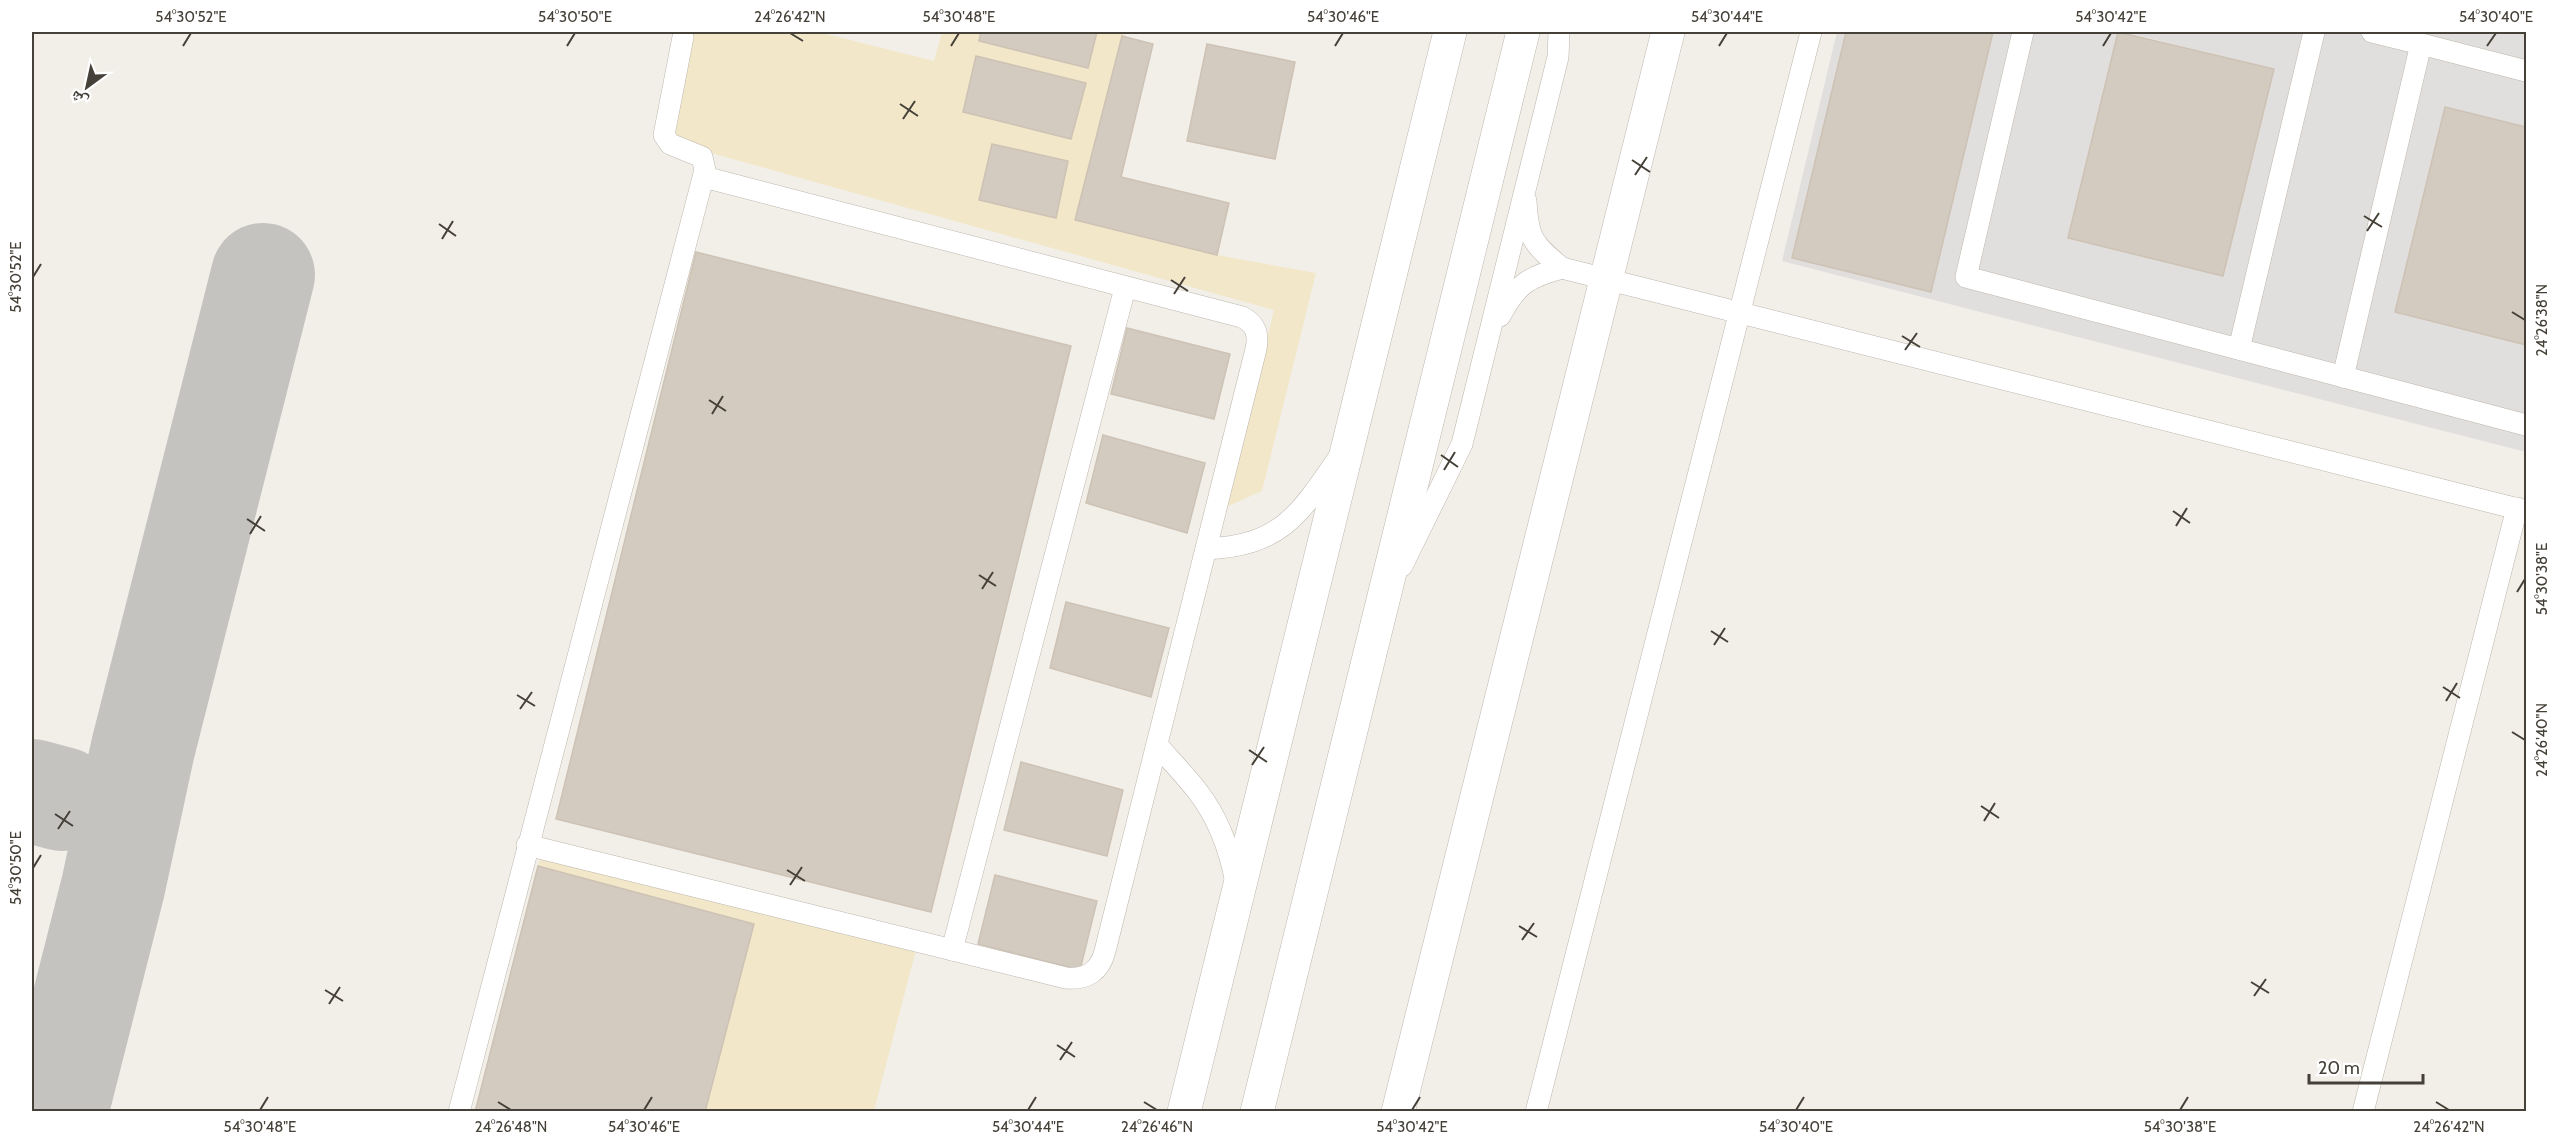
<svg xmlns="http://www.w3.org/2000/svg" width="2558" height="1143" font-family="Cabin,'Noto Naskh Arabic',sans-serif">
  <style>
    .sand { fill: #f2e7c9 }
    .parking { fill: #e1dfdd }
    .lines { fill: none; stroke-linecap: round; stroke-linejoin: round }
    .taxiway { stroke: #c4c3c0; stroke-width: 104 }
    .building { fill: #d3cac0; stroke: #cdc2b4; stroke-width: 1.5 }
    .lane-casing { stroke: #bdb6ad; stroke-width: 22 }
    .street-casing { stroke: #bdb6ad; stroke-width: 34 }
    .lane { stroke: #fff; stroke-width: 21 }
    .street { stroke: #fff; stroke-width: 33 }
    .ticks { fill: none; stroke: #454038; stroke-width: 2 }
    .neatline { fill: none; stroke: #454038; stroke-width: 2 }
    .ticks-label { font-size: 15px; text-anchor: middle; fill: #454038 }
  </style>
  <rect width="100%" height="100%" fill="#f2efe9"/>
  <!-- sand -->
  <g class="sand">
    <path d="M672 32H818L934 61 942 32H1125L1075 220 1217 255 1316 273 1262 491 1226 507 1274 310 718 155 669 139 683 35Z"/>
    <path d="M544 849 918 942 874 1111H705L754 924 538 866Z"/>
  </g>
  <!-- parking -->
  <path class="parking" d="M1837 32H1846L1792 257 1930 292 1993 32H2118L2068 238 2223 276 2274 69 2124 32H2526V127L2445 108 2395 312 2526 345V452L1782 261Z"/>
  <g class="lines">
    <!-- taxiway -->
    <g class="taxiway">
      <path d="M32 791 62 799"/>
      <path d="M56 1112 113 887 143 748 263 275"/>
    </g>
  </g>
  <!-- building -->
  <g class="building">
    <path d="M981 32H1097L1088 68 979 41Z"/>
    <path d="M1846 32H1993L1931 292 1792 258Z"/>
    <path d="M2118 32 2274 69 2223 276 2068 238Z"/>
    <path d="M1122 36 1153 44 1121 177 1229 203 1217 255 1075 220Z"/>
    <path d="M1207 44 1295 62 1275 159 1187 141Z"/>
    <path d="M976 56 1086 83 1071 139 963 112Z"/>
    <path d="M2445 107 2526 127V345L2395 312Z"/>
    <path d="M992 144 1068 161 1056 218 979 200Z"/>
    <path d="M696 252 1071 346 931 912 556 819Z"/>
    <path d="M1127 328 1230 354 1214 419 1111 394Z"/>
    <path d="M1103 435 1205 463 1187 533 1086 503Z"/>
    <path d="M1066 602 1169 628 1151 697 1050 668Z"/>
    <path d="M1021 762 1123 790 1107 856 1004 830Z"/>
    <path d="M538 866 754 924 705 1112H475Z"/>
    <path d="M995 875 1097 901 1080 970 978 944Z"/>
  </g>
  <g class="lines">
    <defs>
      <g id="lane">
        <path d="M2023 32 1966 277 2526 425"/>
        <path d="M2372 32 2421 44"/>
        <path d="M1562 268 2526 511"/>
        <path d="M1500 316C1517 284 1528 277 1562 268 1533 244 1528 239 1526 201"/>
        <path d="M2239 349 2314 32"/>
        <path d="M2343 377 2421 44 2526 71"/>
        <path d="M1206 549C1281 546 1300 514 1339 457"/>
        <path d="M1402 566 1462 444 1558 57 1559 32"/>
        <path d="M1158 746C1171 761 1186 776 1198 792 1219 819 1230 851 1236 883"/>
        <path d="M527 845 1066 978C1087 980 1100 971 1105 951L1256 349C1259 334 1256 324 1242 317L704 177"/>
        <path d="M952 950 1125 288"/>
        <path d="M459 1112 705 170 702 157 670 144 664 135 683 37"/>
        <path d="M1536 1112 1811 32"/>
        <path d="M2363 1112 2517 508"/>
      </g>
      <g id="street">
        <path d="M1184 1112 1450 32"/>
        <path d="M1257 1112 1523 32"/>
        <path d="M1398 1112 1668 32"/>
      </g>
    </defs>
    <!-- lane casing -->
    <use href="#lane" class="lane-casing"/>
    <!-- street casing -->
    <use href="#street" class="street-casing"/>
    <!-- lane -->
    <use href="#lane" class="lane"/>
    <!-- street -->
    <use href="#street" class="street"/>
  </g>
  <!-- ticks -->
  <path class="ticks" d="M790 33 803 41M183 46 191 33M567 46 575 33M951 46 959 33M1335 46 1343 33M1719 46 1727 33M2103 46 2111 33M2487 46 2496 33M900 104 918 116M903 119 915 101M1632 160 1650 172M1635 175 1647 157M2364 216 2382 227M439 224 456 236M2367 231 2379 213M442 239 453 221M33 277 41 264M1171 280 1188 291M1174 294 1185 277M2512 312 2525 320M1902 336 1920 347M1905 350 1917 333M709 400 726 411M712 414 723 396M1441 455 1458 467M1444 470 1455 452M2173 511 2190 523M247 519 265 531M2176 526 2187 508M250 534 261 516M979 575 996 586M982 589 993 572M2517 592 2525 579M1711 631 1728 642M1714 645 1725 628M2443 687 2460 698M517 695 535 706M2446 701 2457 683M520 709 532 692M2512 732 2525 740M1249 750 1267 762M1252 765 1264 747M1981 806 1999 818M55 814 73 826M1984 821 1995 803M58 829 70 811M33 868 41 855M787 870 805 881M790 885 802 867M1519 926 1537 937M1522 940 1534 923M2251 982 2269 993M325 990 343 1001M2254 996 2266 979M329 1004 340 987M1057 1045 1075 1057M1060 1060 1072 1042M498 1102 511 1110M1144 1102 1157 1110M2436 1102 2449 1110M260 1110 268 1097M644 1110 652 1097M1028 1110 1036 1097M1412 1110 1420 1097M1796 1110 1804 1097M2180 1110 2188 1097"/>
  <!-- border -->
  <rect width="2558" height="1143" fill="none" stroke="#ffffff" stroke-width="66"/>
  <!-- north arrow -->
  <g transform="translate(87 87) rotate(213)" stroke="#ffffff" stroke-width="4.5" paint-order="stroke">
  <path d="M0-4.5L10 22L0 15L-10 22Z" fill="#454038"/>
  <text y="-9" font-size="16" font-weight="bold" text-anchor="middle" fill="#454038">ش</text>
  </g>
  <!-- scale -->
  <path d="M2309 1074v9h114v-9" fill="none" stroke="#454038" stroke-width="3"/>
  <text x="2318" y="1074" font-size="18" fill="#454038" stroke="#ffffff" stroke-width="4.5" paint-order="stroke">20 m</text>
  <rect x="33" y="33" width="2492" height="1077" class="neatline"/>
  <g class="ticks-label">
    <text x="191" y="22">54°30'52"E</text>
    <text x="575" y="22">54°30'50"E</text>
    <text x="790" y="22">24°26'42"N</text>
    <text x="959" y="22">54°30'48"E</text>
    <text x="1343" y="22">54°30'46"E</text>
    <text x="1727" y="22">54°30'44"E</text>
    <text x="2111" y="22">54°30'42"E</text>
    <text x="2496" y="22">54°30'40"E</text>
    <text transform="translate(16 277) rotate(-90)" y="5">54°30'52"E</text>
    <text transform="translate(2542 320) rotate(-90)" y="5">24°26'38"N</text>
    <text transform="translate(2542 579) rotate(-90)" y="5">54°30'38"E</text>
    <text transform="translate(2542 740) rotate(-90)" y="5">24°26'40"N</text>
    <text transform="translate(16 868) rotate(-90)" y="5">54°30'50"E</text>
    <text x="260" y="1132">54°30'48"E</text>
    <text x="511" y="1132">24°26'48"N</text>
    <text x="644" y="1132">54°30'46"E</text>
    <text x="1028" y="1132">54°30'44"E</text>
    <text x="1157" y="1132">24°26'46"N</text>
    <text x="1412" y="1132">54°30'42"E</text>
    <text x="1796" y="1132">54°30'40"E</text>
    <text x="2180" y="1132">54°30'38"E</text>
    <text x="2449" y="1132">24°26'42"N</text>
  </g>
</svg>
